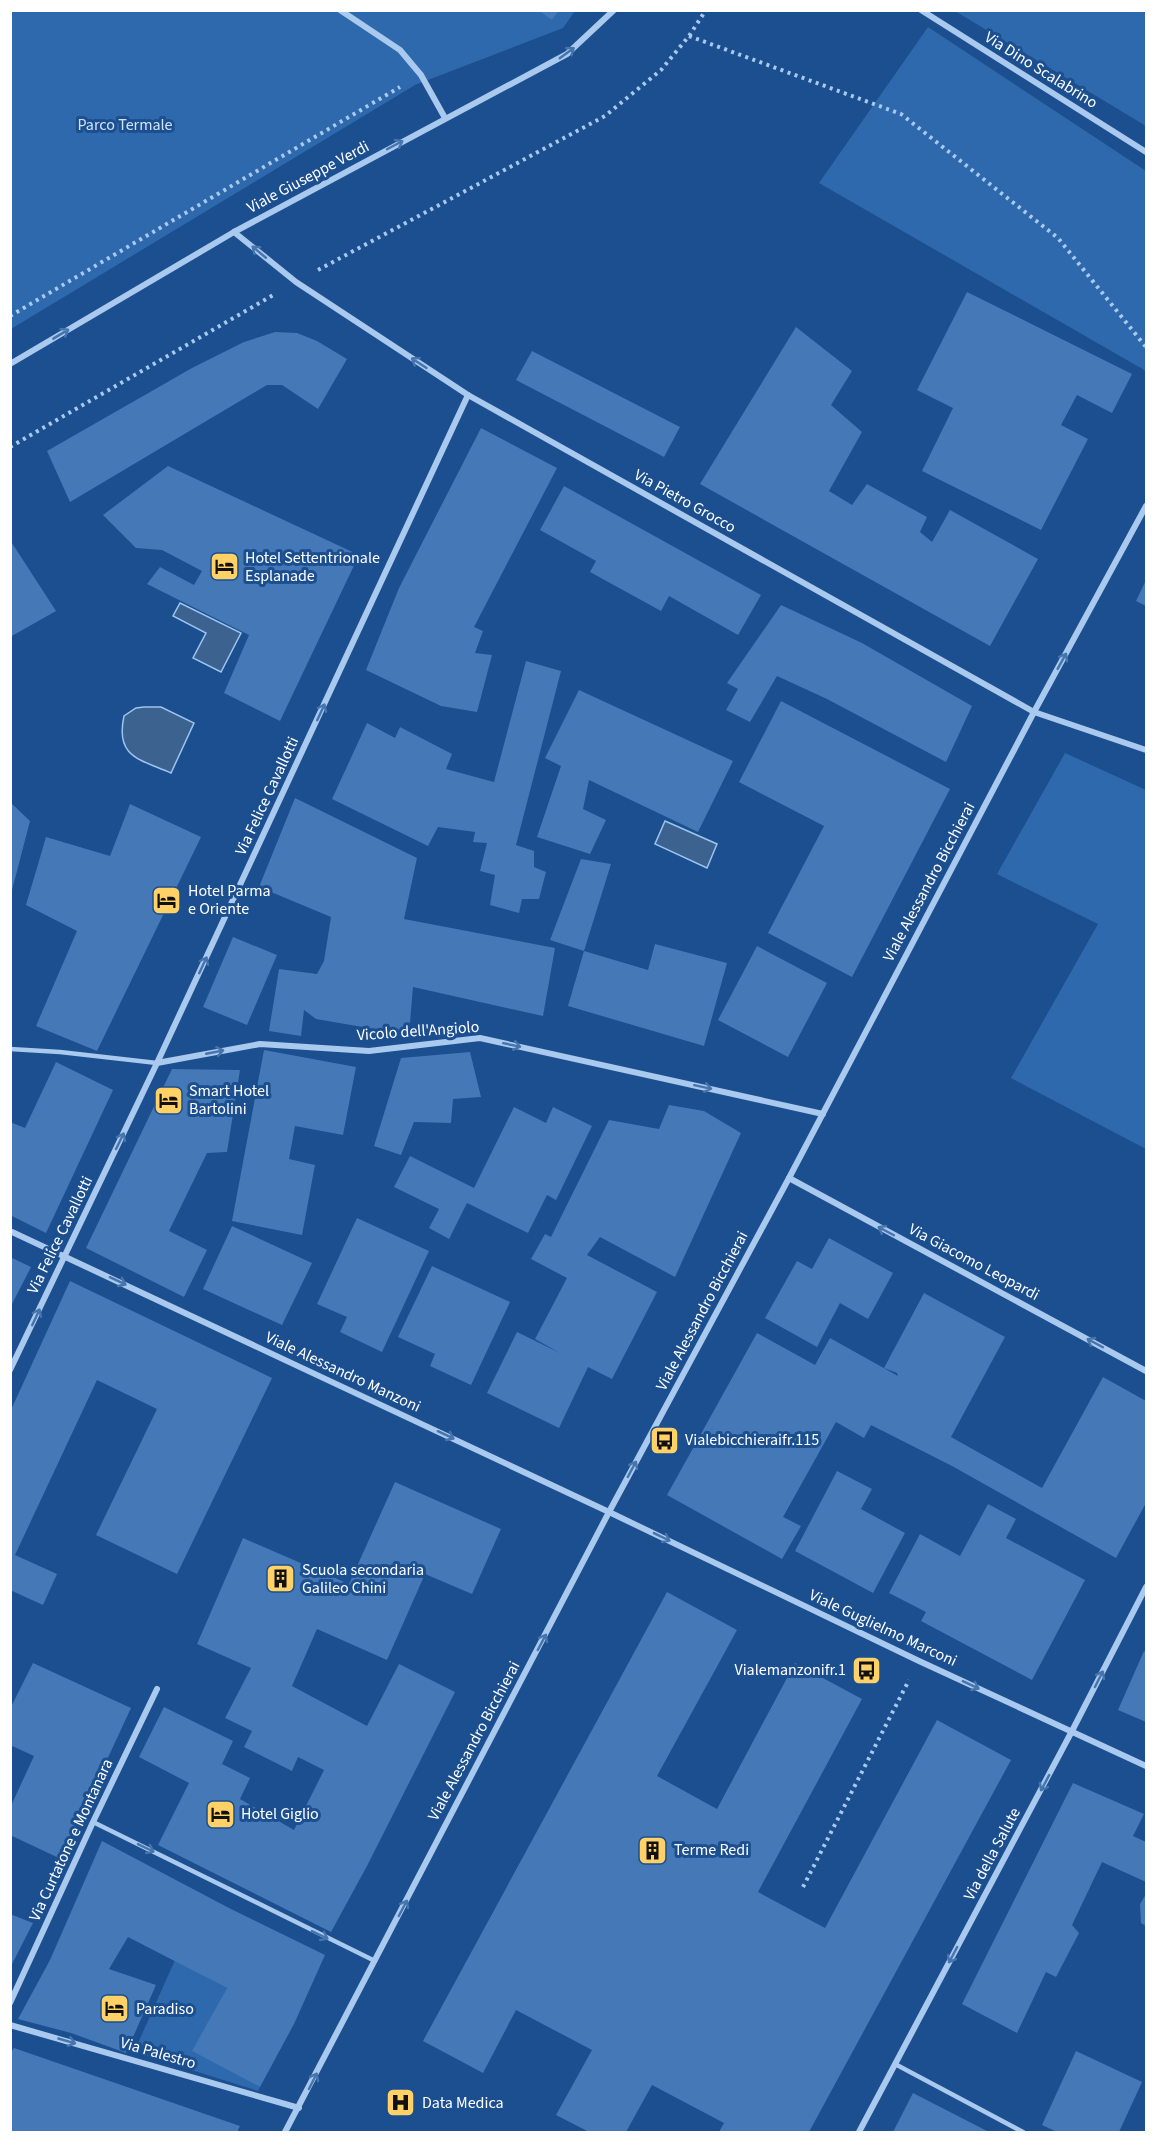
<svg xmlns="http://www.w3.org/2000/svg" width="1157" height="2143" font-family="'Source Sans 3',sans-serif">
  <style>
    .green { fill: #2e69ad }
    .water { fill: #3c6290; stroke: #9cc4f0; stroke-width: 1.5 }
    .building { fill: #4478b7 }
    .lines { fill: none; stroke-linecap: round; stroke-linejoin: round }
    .path { stroke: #a9c9ee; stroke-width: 4; stroke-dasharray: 3 4.5; stroke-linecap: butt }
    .lane { stroke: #a9c9ee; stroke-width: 4.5 }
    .street { stroke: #a9c9ee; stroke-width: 6 }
    .oneway { stroke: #4674ac }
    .labels { text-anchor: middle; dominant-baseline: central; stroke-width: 6; stroke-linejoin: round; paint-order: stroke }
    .street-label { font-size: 16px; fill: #fff; stroke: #1b4f8f }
    .park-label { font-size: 16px; fill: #cfe3fa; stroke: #1b4f8f }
    .poi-label { font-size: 16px; fill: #fff; stroke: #1b4f8f; text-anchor: start }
  </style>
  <rect width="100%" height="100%" fill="#1b4f8f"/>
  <!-- green -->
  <g class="green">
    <path d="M11 11H575L563 28 415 85 11 329Z"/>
    <path d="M955 11H1146V126Z"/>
    <path d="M928 27 1146 171V371L819 183Z"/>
    <path d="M1065 753 1146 790V1149L1011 1078 1098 924 997 874Z"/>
    <path d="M175 1960 227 1988 193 2051 260 2087 258 2091 134 2052Z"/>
  </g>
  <!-- water -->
  <g class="water">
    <path d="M180 603 241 633 221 672 193 658 206 633 173 616Z"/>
    <path d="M144 707H161L194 723 171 773C139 759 115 757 124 716L136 708Z"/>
    <path d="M665 821 717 844 707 868 655 844Z"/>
  </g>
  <!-- building -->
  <g class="building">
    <path d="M538 10H559L552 20Z"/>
    <path d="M967 292 1132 374 1112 413 1077 395 1061 425 1088 439 1041 530 922 471 953 408 917 390Z"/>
    <path d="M796 327 852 371 831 405 862 432 829 491 852 505 867 484 927 517 920 532 932 542 950 510 1038 559 990 646 700 484Z"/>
    <path d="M275 332 297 333 317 341 347 359 318 409 282 385H267L70 502 47 451 192 368 244 342Z"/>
    <path d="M532 351 680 427 664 457 516 380Z"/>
    <path d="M481 428 557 468 474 627 483 631 475 653 492 655 477 712 441 706 366 670 399 588Z"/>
    <path d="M168 466 359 555 280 721 224 693 249 635 147 584 160 567 194 585 202 571 162 550 136 548 103 515Z"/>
    <path d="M564 486 761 595 738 635 669 596 661 611 590 572 596 561 540 530Z"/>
    <path d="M10 540 56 611 10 637Z"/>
    <path d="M1146 580V606L1136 601Z"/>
    <path d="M781 605 862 643 972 706 946 762 827 699 777 676 750 722 726 710 738 689 727 683Z"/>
    <path d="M526 661 561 671 516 845 534 851V867L546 872 539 899H522L519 913 490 905 495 875 480 871 487 843 473 842 475 832 438 827 428 846 332 799 367 723 395 738 400 727 452 754 446 769 494 782Z"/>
    <path d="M579 690 733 761 698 832 589 780 583 809 606 820 590 854 537 837 561 766 545 758Z"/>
    <path d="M781 701 950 789 852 977 768 933 824 826 739 782Z"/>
    <path d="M295 798 417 858 404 919 555 948 543 1016 413 987 409 1035 316 1019 304 1010 301 1036 269 1031 279 969 317 974 324 961 331 917 259 887Z"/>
    <path d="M10 802 30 821 11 894H10Z"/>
    <path d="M130 804 201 837 97 1051 36 1026 77 931 26 905 46 837 110 856Z"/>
    <path d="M581 859 611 864 584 951 550 940Z"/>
    <path d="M233 937 277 955 247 1025 203 1007Z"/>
    <path d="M655 944 727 963 704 1046 568 1006 584 951 648 970Z"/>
    <path d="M757 946 827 983 788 1057 718 1020Z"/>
    <path d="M264 1050 356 1067 343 1135 295 1126 289 1159 315 1165 302 1235 232 1221Z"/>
    <path d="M470 1052 481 1097 453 1099 451 1123 414 1122 401 1155 374 1146 401 1058Z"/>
    <path d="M56 1062 113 1090 46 1233 10 1215V1122L25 1128Z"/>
    <path d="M172 1069 240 1070 227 1152 207 1153 169 1231 207 1250 184 1297 86 1248Z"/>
    <path d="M669 1105 704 1111 741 1133 675 1277 600 1237 587 1255 657 1292 612 1379 588 1367 559 1428 487 1393 517 1332 560 1353 535 1339 567 1278 531 1259 545 1234 551 1237 609 1120 659 1129Z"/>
    <path d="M514 1107 546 1123 553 1107 592 1126 556 1200 547 1195 528 1233 467 1203 449 1239 429 1228 439 1209 394 1187 410 1156 474 1188Z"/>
    <path d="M357 1218 429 1251 382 1352 340 1332 347 1317 317 1304Z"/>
    <path d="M232 1226 312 1263 282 1325 203 1289Z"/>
    <path d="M829 1238 893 1273 868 1319 840 1303 817 1347 765 1318 797 1261 812 1269Z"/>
    <path d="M10 1257 31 1267 10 1308Z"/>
    <path d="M432 1266 510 1302 471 1385 430 1366 435 1354 398 1337Z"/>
    <path d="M70 1281 272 1378 177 1574 96 1535 157 1409 97 1380 15 1555 57 1574 43 1605 10 1590V1412Z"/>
    <path d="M924 1293 1005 1337 951 1437 1042 1488 1103 1377 1146 1401V1503L1116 1558 952 1466 871 1425 864 1438 836 1422 783 1517 801 1526 782 1559 667 1495 757 1333 815 1365 830 1338 898 1376 897 1373 884 1368Z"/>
    <path d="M837 1471 872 1489 861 1509 905 1533 873 1593 795 1551Z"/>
    <path d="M395 1482 501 1529 472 1594 425 1574 387 1660 317 1629 292 1686 367 1726 399 1664 455 1692 367 1866 331 1932 158 1845 189 1783 139 1757 164 1707 233 1741 222 1764 250 1778 240 1799 294 1830 324 1770 298 1757 292 1771 244 1747 252 1731 225 1718 251 1668 197 1644 243 1538 349 1584Z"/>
    <path d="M988 1504 1016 1519 1006 1538 1085 1580 1032 1680 921 1621 926 1612 889 1593 920 1534 960 1556Z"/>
    <path d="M667 1592 737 1630 657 1776 717 1809 795 1663 862 1699 758 1892 825 1928 937 1720 1011 1760 809 2132H719L724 2123 652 2085 626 2132H589L556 2115 592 2050 516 2010 483 2073 423 2041Z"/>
    <path d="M1144 1651 1146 1652V1722L1118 1710Z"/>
    <path d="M33 1663 131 1708 61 1859 10 1835V1808L34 1756 10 1745V1709Z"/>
    <path d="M1073 1783 1144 1814 1133 1836 1146 1842V1882L1102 1862 1072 1925 1079 1933 1056 1977 1046 1972 1017 2033 962 2004Z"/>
    <path d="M102 1841 229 1908 325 1955 294 2024 260 2087 192 2051 227 1988 128 1937 109 1969 156 1985 126 2053 71 2033 18 2019 50 1960Z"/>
    <path d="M1146 1894V1926L1141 1923 1140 1904Z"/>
    <path d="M10 1914 33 1923 10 1968Z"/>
    <path d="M14 2048 240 2126 237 2132H10V2053Z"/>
    <path d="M1076 2051 1142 2082 1119 2132H1057L1042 2125Z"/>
    <path d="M913 2093 989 2132H893Z"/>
  </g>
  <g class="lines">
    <!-- path -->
    <g class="path">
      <path d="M689 36 901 114 1058 238 1146 347"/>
      <path d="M318 270 605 116 661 70 689 36 706 10"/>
      <path d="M10 316 400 87"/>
      <path d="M10 447 275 294"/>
      <path d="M803 1887 909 1680"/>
    </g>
    <!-- lane -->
    <g class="lane">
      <path d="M10 1049 60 1052 157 1063"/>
      <path d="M93 1822 375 1961"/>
      <path d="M895 2064 1023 2132"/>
    </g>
    <!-- street -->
    <g class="street">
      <path d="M340 10 400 50 421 75 445 118"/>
      <path d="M921 10 1146 152"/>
      <path d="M234 232 296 282 468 395 1034 712 1146 750"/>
      <path d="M10 364 234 232 567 54 614 10"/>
      <path d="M157 1063 260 1044 369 1051 480 1038 823 1114"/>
      <path d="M789 1178 1146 1371"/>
      <path d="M10 1231 609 1512 919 1661 1146 1766"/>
      <path d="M10 1370 157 1063 468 395"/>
      <path d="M10 2003 93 1822 157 1689"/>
      <path d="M10 2025 299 2108"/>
      <path d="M285 2132 609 1512 789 1178 1034 712 1146 506"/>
      <path d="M859 2132 1072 1731 1146 1587"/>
    </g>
  </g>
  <!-- one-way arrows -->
  <defs><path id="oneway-shaft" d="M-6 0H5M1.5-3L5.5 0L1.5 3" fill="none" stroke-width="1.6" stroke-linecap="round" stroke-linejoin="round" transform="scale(1.5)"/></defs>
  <g class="oneway">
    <use href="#oneway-shaft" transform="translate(567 53) rotate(-36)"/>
    <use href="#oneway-shaft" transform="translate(395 145) rotate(-28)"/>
    <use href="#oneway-shaft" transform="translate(259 252) rotate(-140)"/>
    <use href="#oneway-shaft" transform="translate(61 334) rotate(-31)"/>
    <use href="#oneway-shaft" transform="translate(419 363) rotate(-147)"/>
    <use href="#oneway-shaft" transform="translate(1062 661) rotate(-61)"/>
    <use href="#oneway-shaft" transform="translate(321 712) rotate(-65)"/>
    <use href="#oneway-shaft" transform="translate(203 965) rotate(-65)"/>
    <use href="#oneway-shaft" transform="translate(512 1045) rotate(12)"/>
    <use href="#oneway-shaft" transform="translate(215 1052) rotate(-11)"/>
    <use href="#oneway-shaft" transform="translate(703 1087) rotate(12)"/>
    <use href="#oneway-shaft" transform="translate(120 1141) rotate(-64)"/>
    <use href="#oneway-shaft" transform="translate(886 1231) rotate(-152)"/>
    <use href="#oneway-shaft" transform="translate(118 1281) rotate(25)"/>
    <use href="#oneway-shaft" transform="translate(36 1317) rotate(-65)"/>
    <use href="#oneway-shaft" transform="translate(1095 1343) rotate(-152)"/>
    <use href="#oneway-shaft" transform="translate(446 1435) rotate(25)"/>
    <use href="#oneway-shaft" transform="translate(632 1469) rotate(-62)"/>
    <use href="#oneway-shaft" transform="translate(662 1537) rotate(26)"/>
    <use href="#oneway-shaft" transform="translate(542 1642) rotate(-62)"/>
    <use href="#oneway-shaft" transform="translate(1099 1679) rotate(-63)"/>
    <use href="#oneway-shaft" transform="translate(971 1685) rotate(25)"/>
    <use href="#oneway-shaft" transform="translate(1045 1783) rotate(118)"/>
    <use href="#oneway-shaft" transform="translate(146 1848) rotate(26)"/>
    <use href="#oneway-shaft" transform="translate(403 1908) rotate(-62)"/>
    <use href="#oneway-shaft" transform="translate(320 1935) rotate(26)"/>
    <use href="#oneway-shaft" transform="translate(953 1955) rotate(118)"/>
    <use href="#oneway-shaft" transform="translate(67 2041) rotate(16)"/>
    <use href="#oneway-shaft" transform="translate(313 2081) rotate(-63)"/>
  </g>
  <!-- icons -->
  <defs>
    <symbol id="hotel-square" viewBox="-11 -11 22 22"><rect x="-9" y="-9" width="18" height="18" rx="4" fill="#ffd166" stroke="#1b4f8f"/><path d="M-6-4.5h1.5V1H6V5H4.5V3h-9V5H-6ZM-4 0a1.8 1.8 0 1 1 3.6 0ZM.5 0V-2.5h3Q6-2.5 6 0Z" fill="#111"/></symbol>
    <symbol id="bus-square" viewBox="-11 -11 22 22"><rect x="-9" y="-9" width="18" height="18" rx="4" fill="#ffd166" stroke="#1b4f8f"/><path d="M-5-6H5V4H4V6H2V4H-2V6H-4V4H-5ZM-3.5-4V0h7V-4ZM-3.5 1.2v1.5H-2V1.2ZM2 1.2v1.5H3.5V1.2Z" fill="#111"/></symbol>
    <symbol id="building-square" viewBox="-11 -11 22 22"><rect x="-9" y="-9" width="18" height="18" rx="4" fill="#ffd166" stroke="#1b4f8f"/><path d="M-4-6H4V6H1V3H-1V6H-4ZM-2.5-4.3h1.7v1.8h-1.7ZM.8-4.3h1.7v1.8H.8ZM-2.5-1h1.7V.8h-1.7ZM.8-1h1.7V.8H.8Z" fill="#111"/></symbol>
    <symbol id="hospital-square" viewBox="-11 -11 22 22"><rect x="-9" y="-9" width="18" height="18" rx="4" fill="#ffd166" stroke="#1b4f8f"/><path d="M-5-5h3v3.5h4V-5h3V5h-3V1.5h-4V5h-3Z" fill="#111"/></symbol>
  </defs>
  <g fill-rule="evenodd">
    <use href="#hotel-square" x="208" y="550" width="33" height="33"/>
    <use href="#hotel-square" x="150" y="884" width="33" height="33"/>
    <use href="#hotel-square" x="152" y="1084" width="33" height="33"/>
    <use href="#bus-square" x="648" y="1424" width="33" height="33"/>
    <use href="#building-square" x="264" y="1562" width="33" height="33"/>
    <use href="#bus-square" x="850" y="1654" width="33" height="33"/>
    <use href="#hotel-square" x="204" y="1798" width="33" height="33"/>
    <use href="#building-square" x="636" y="1834" width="33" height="33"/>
    <use href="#hotel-square" x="98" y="1992" width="33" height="33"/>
    <use href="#hospital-square" x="384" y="2086" width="33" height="33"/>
  </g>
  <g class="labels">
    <!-- street labels -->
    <g class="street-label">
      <text transform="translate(1041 70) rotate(32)">Via Dino Scalabrino</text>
      <text transform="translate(308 177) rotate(-28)">Viale Giuseppe Verdi</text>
      <text transform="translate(685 501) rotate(29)">Via Pietro Grocco</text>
      <text transform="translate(267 796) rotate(-65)">Via Felice Cavallotti</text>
      <text transform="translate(929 882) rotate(-62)">Viale Alessandro Bicchierai</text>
      <text transform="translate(418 1031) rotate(-4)">Vicolo dell'Angiolo</text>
      <text transform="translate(60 1235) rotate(-64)">Via Felice Cavallotti</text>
      <text transform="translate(974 1262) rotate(28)">Via Giacomo Leopardi</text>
      <text transform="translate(702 1311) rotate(-62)">Viale Alessandro Bicchierai</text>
      <text transform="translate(343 1372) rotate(25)">Viale Alessandro Manzoni</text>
      <text transform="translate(883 1628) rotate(25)">Viale Guglielmo Marconi</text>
      <text transform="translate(474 1741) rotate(-62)">Viale Alessandro Bicchierai</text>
      <text transform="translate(71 1840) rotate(-65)">Via Curtatone e Montanara</text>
      <text transform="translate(992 1854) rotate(-62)">Via della Salute</text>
      <text transform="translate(158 2053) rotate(16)">Via Palestro</text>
    </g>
    <!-- park labels -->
    <g class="park-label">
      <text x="125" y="125">Parco Termale</text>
    </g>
    <!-- poi labels -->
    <g class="poi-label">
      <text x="245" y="558">Hotel Settentrionale<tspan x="245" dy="18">Esplanade</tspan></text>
      <text x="188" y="891">Hotel Parma<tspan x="188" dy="18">e Oriente</tspan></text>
      <text x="189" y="1091">Smart Hotel<tspan x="189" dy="18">Bartolini</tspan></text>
      <text x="685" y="1440">Vialebicchieraifr.115</text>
      <text x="302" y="1570">Scuola secondaria<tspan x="302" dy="18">Galileo Chini</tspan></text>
      <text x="846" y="1670" text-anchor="end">Vialemanzonifr.1</text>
      <text x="241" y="1814">Hotel Giglio</text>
      <text x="674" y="1850">Terme Redi</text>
      <text x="136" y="2009">Paradiso</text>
      <text x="422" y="2103">Data Medica</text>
    </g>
  </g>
  <!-- border -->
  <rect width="1157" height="2143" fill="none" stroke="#ffffff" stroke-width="24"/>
</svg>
